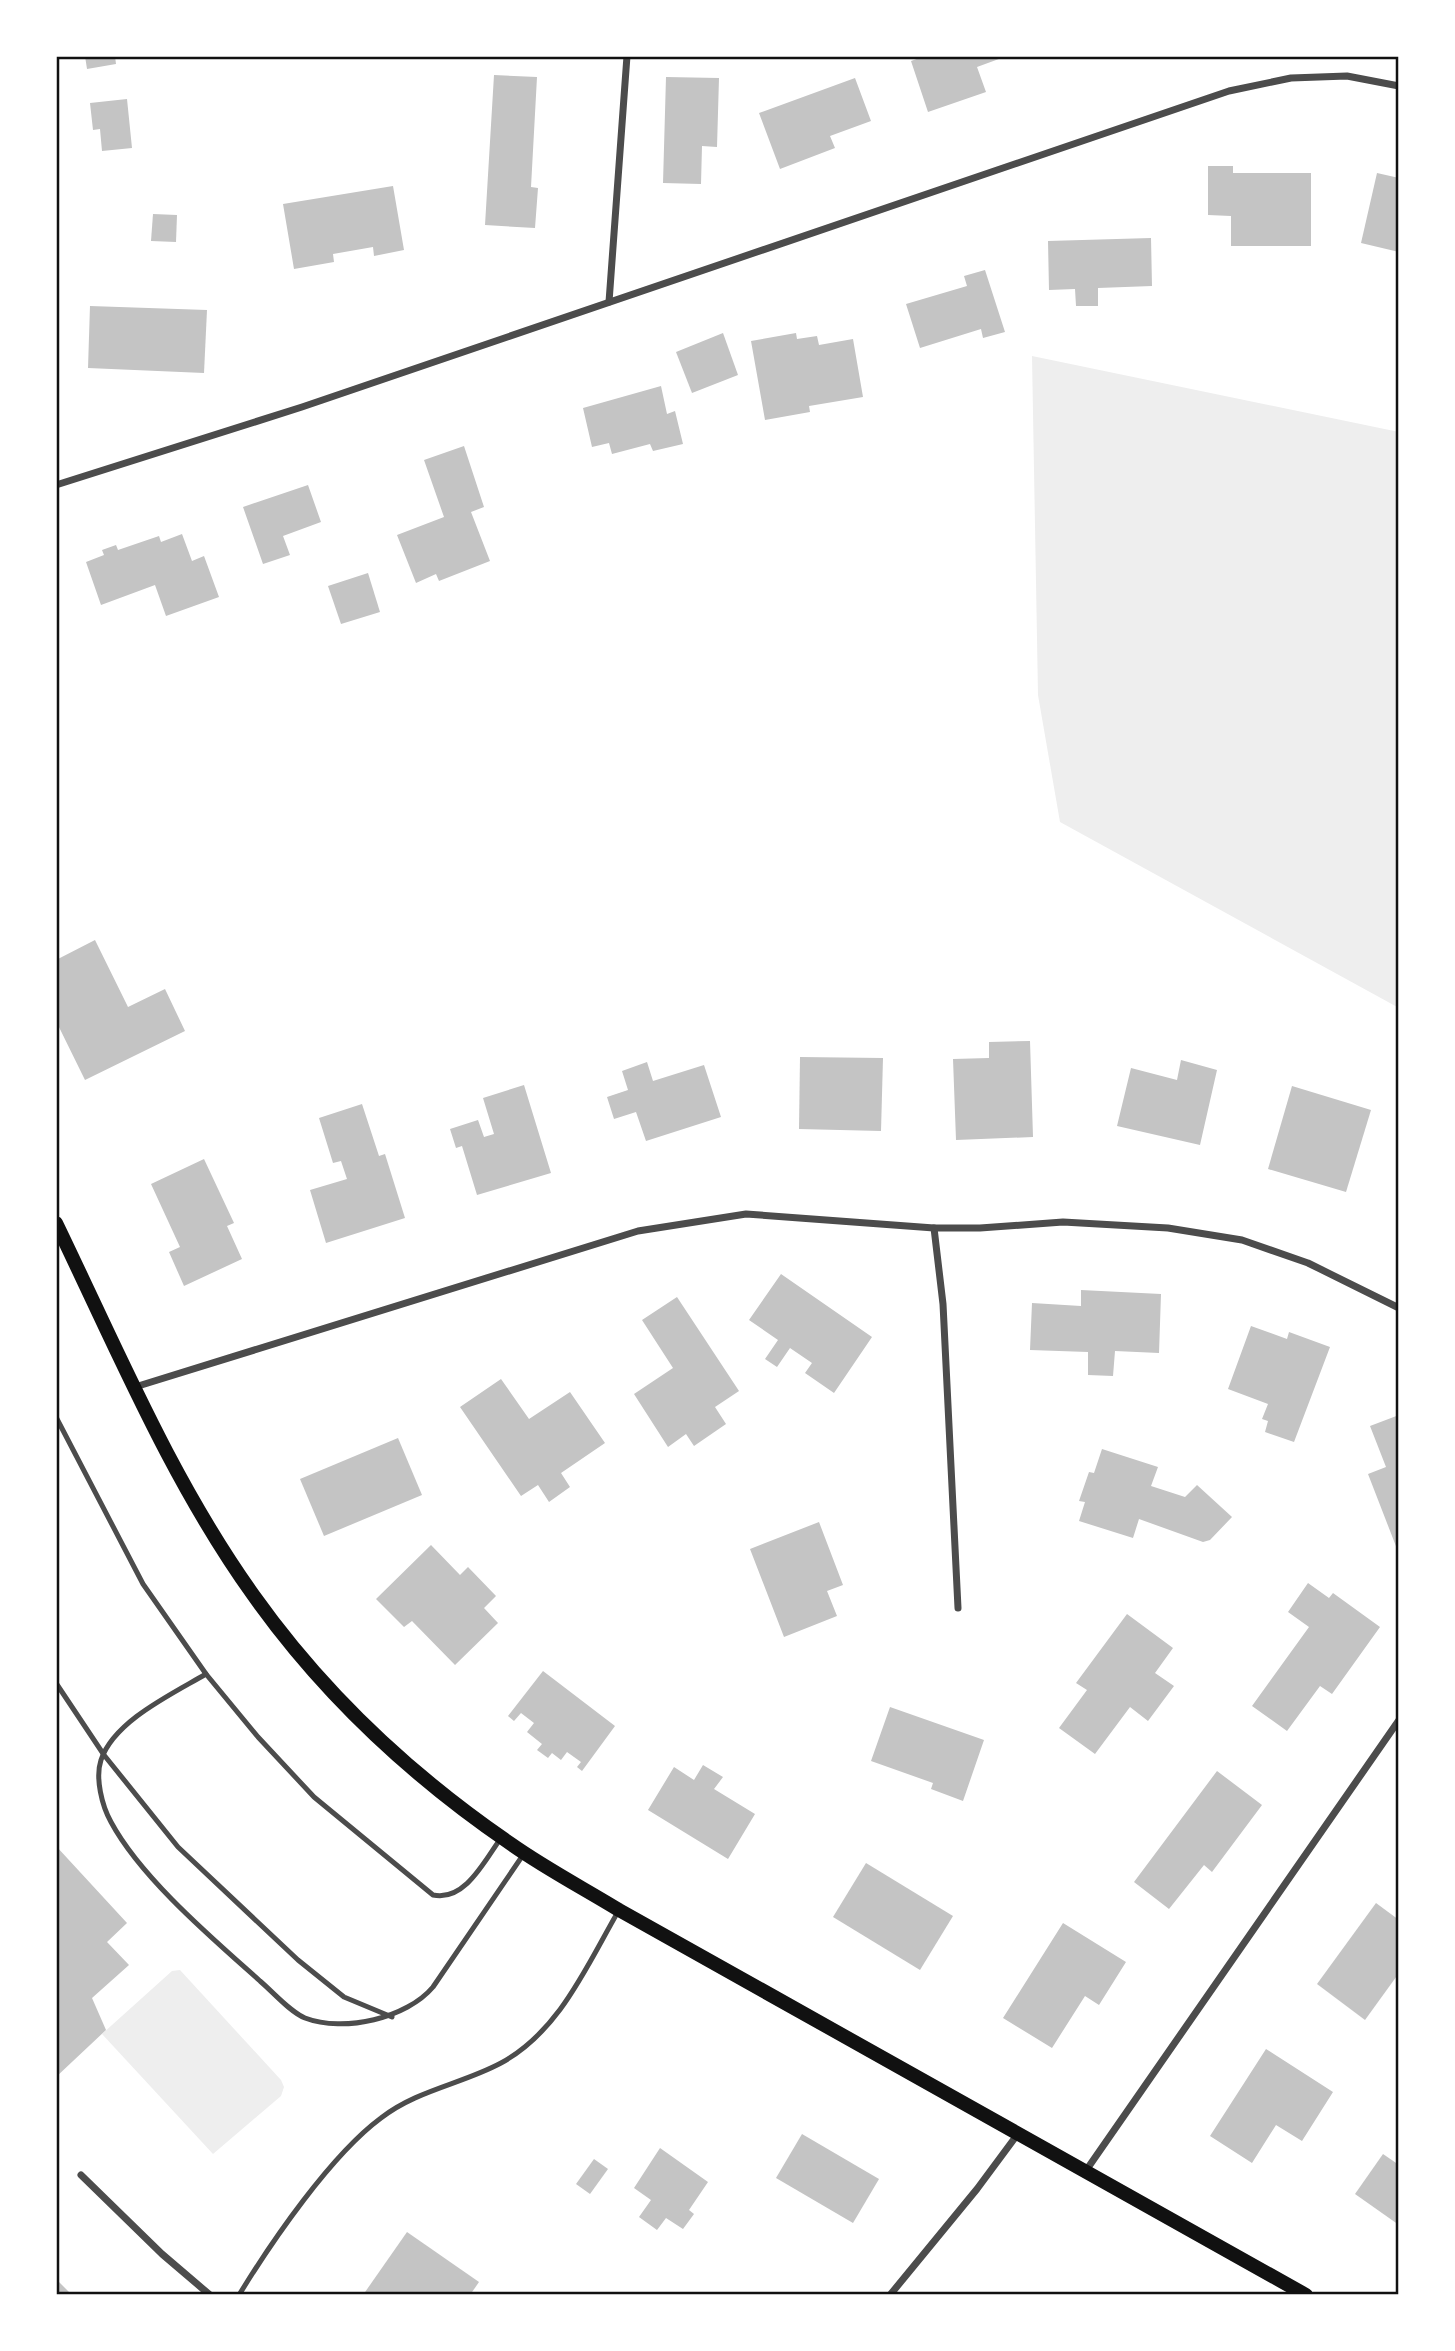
<svg xmlns="http://www.w3.org/2000/svg" width="1455" height="2351" font-family="Poppins,sans-serif">
  <style>
    .green { fill: #eee }
    .building { fill: #c4c4c4 }
    .lines { fill: none; stroke-linecap: round; stroke-linejoin: round }
    .service { stroke: #4c4c4c; stroke-width: 5 }
    .minor { stroke: #4c4c4c; stroke-width: 7 }
    .secondary { stroke: #111; stroke-width: 14 }
    .neatline { fill: none; stroke: #111; stroke-width: 2.5 }
  </style>
  <rect width="100%" height="100%" fill="#fff"/>
  <!-- green -->
  <g class="green">
    <path d="M1032 356 1399 432V1008L1060 822 1038 695Z"/>
    <path d="M180 1970 281 2080 284 2087 281 2096 213 2154 102 2034 172 1971Z"/>
  </g>
  <!-- building -->
  <g class="building">
    <path d="M85 56H115L116 64 87 69Z"/>
    <path d="M925 56H1007L977 67 986 92 928 112 911 61Z"/>
    <path d="M494 75 537 77 531 187 538 188 535 228 485 225Z"/>
    <path d="M666 77 719 78 717 147 702 146 701 184 663 183Z"/>
    <path d="M855 78 871 121 830 136 835 148 780 169 759 113Z"/>
    <path d="M127 99 132 148 102 151 100 129 93 130 90 103Z"/>
    <path d="M1208 166H1233V173H1311V246H1231V216L1208 215Z"/>
    <path d="M1377 173 1399 178V252L1361 243Z"/>
    <path d="M393 186 404 250 374 256 373 247 333 254 334 262 294 269 283 204Z"/>
    <path d="M153 214 177 215 176 242 151 241Z"/>
    <path d="M1151 238 1152 286 1098 288V306H1076L1075 289 1049 290 1048 241Z"/>
    <path d="M985 270 1005 332 983 338 981 329 920 348 906 304 967 286 964 276Z"/>
    <path d="M90 306 207 310 204 373 88 368Z"/>
    <path d="M723 333 738 375 692 393 676 352Z"/>
    <path d="M796 333 797 339 817 336 819 345 853 339 863 397 809 406 810 412 765 420 751 341Z"/>
    <path d="M661 386 667 414 675 411 683 444 653 451 650 444 612 454 609 443 592 447 583 408Z"/>
    <path d="M464 446 484 507 471 512 490 561 439 581 436 574 416 583 397 535 444 517 424 460Z"/>
    <path d="M308 485 321 522 283 536 290 555 263 564 243 507Z"/>
    <path d="M182 534 192 561 204 556 219 597 166 616 155 585 101 605 86 562 104 555 102 550 116 545 118 550 159 536 161 542Z"/>
    <path d="M368 573 380 612 341 624 328 586Z"/>
    <path d="M95 940 128 1007 165 989 185 1031 85 1080 56 1021V960Z"/>
    <path d="M1030 1041 1033 1137 956 1140 953 1059 989 1058V1042Z"/>
    <path d="M800 1057 883 1058 881 1131 799 1129Z"/>
    <path d="M1181 1060 1217 1070 1200 1145 1117 1126 1131 1068 1177 1080Z"/>
    <path d="M647 1062 653 1081 704 1065 721 1117 646 1141 636 1112 614 1119 607 1097 628 1090 622 1071Z"/>
    <path d="M524 1085 551 1173 477 1195 462 1146 456 1148 450 1129 478 1120 484 1137 494 1134 483 1098Z"/>
    <path d="M1292 1086 1371 1110 1346 1192 1268 1169Z"/>
    <path d="M362 1104 379 1156 385 1154 405 1218 326 1243 310 1190 347 1179 341 1161 333 1163 319 1118Z"/>
    <path d="M204 1159 234 1223 227 1226 242 1259 184 1286 169 1252 180 1247 151 1184Z"/>
    <path d="M781 1274 872 1337 834 1393 805 1373 812 1363 790 1348 777 1367 765 1359 778 1340 749 1320Z"/>
    <path d="M1081 1290 1161 1294 1159 1353 1115 1351 1113 1376 1088 1375V1352L1030 1350 1032 1303 1081 1306Z"/>
    <path d="M677 1297 739 1391 715 1407 726 1424 694 1446 686 1434 668 1447 634 1394 673 1368 642 1320Z"/>
    <path d="M1251 1326 1287 1339 1289 1332 1330 1347 1294 1442 1265 1432 1268 1421 1262 1419 1268 1404 1228 1389Z"/>
    <path d="M501 1379 529 1419 570 1392 605 1443 561 1473 570 1487 549 1502 538 1485 521 1496 460 1407Z"/>
    <path d="M1399 1415V1554L1368 1474 1386 1467 1370 1426Z"/>
    <path d="M398 1438 422 1495 324 1536 300 1479Z"/>
    <path d="M1102 1449 1158 1467 1151 1486 1185 1497 1197 1485 1232 1517 1210 1540 1203 1542 1139 1519 1133 1538 1079 1521 1085 1502 1079 1501 1089 1472 1094 1473Z"/>
    <path d="M819 1522 843 1585 827 1591 837 1616 784 1637 750 1549Z"/>
    <path d="M431 1545 460 1575 468 1567 496 1596 484 1608 498 1623 455 1665 412 1621 404 1627 376 1599Z"/>
    <path d="M1308 1583 1329 1598 1333 1593 1380 1627 1332 1694 1320 1686 1287 1731 1252 1706 1309 1627 1288 1612Z"/>
    <path d="M1127 1614 1173 1648 1155 1673 1174 1686 1148 1721 1130 1707 1095 1754 1059 1728 1087 1690 1076 1683Z"/>
    <path d="M543 1671 615 1726 582 1771 577 1767 581 1762 567 1752 561 1760 552 1753 548 1758 537 1750 542 1744 527 1732 534 1723 521 1713 514 1721 508 1716Z"/>
    <path d="M890 1707 984 1740 963 1801 931 1789 933 1783 871 1761Z"/>
    <path d="M703 1765 723 1777 714 1789 755 1814 728 1859 648 1810 674 1767 694 1780Z"/>
    <path d="M1217 1771 1262 1805 1212 1872 1204 1865 1169 1909 1134 1882Z"/>
    <path d="M56 1846 127 1923 107 1942 129 1965 92 1998 106 2030 56 2077Z"/>
    <path d="M866 1863 953 1916 920 1970 833 1917Z"/>
    <path d="M1376 1903 1399 1920V1973L1365 2020 1317 1984Z"/>
    <path d="M1063 1923 1126 1962 1099 2005 1085 1996 1052 2048 1003 2018Z"/>
    <path d="M1266 2049 1333 2092 1302 2141 1276 2125 1252 2163 1210 2136Z"/>
    <path d="M802 2134 879 2179 853 2223 776 2178Z"/>
    <path d="M660 2148 708 2182 689 2210 694 2214 683 2229 666 2218 657 2230 639 2217 651 2200 634 2188Z"/>
    <path d="M1383 2154 1399 2165V2225L1355 2194Z"/>
    <path d="M594 2159 608 2169 590 2194 576 2184Z"/>
    <path d="M407 2232 479 2282 470 2295H363Z"/>
    <path d="M56 2279 72 2295H56Z"/>
  </g>
  <g class="lines">
    <!-- service -->
    <g class="service">
      <path d="M56 1417 143 1584 206 1674 258 1737 314 1797 433 1895C465 1902 485 1860 501 1838"/>
      <path d="M206 1674C172 1694 114 1721 101 1760 95 1778 102 1806 111 1822 141 1878 213 1939 260 1981 273 1992 290 2012 305 2018 344 2033 407 2018 433 1987L523 1855"/>
      <path d="M56 1683 104 1755 178 1847 298 1960 344 1997 392 2017"/>
      <path d="M239 2295C272 2241 331 2155 381 2118 417 2090 462 2084 501 2063 560 2031 587 1965 619 1910"/>
    </g>
    <!-- minor -->
    <g class="minor">
      <path d="M609 302 627 56"/>
      <path d="M56 485 302 407 1229 91 1291 78 1347 76 1399 86"/>
      <path d="M934 1228 943 1304 958 1608"/>
      <path d="M135 1387 638 1231 746 1214 934 1228H980L1063 1222 1168 1228 1242 1240 1308 1263 1399 1308"/>
      <path d="M1085 2172 1399 1720"/>
      <path d="M81 2175 162 2254 210 2295"/>
      <path d="M890 2295 977 2189 1017 2135"/>
    </g>
    <!-- secondary -->
    <path class="secondary" d="M56 1223C117 1349 172 1482 254 1596 323 1693 413 1777 511 1844 545 1868 583 1888 619 1910L1306 2295"/>
  </g>
  <!-- border -->
  <rect width="1455" height="2351" fill="none" stroke="#ffffff" stroke-width="116"/>
  <rect x="58" y="58" width="1339" height="2235" class="neatline"/>
</svg>
